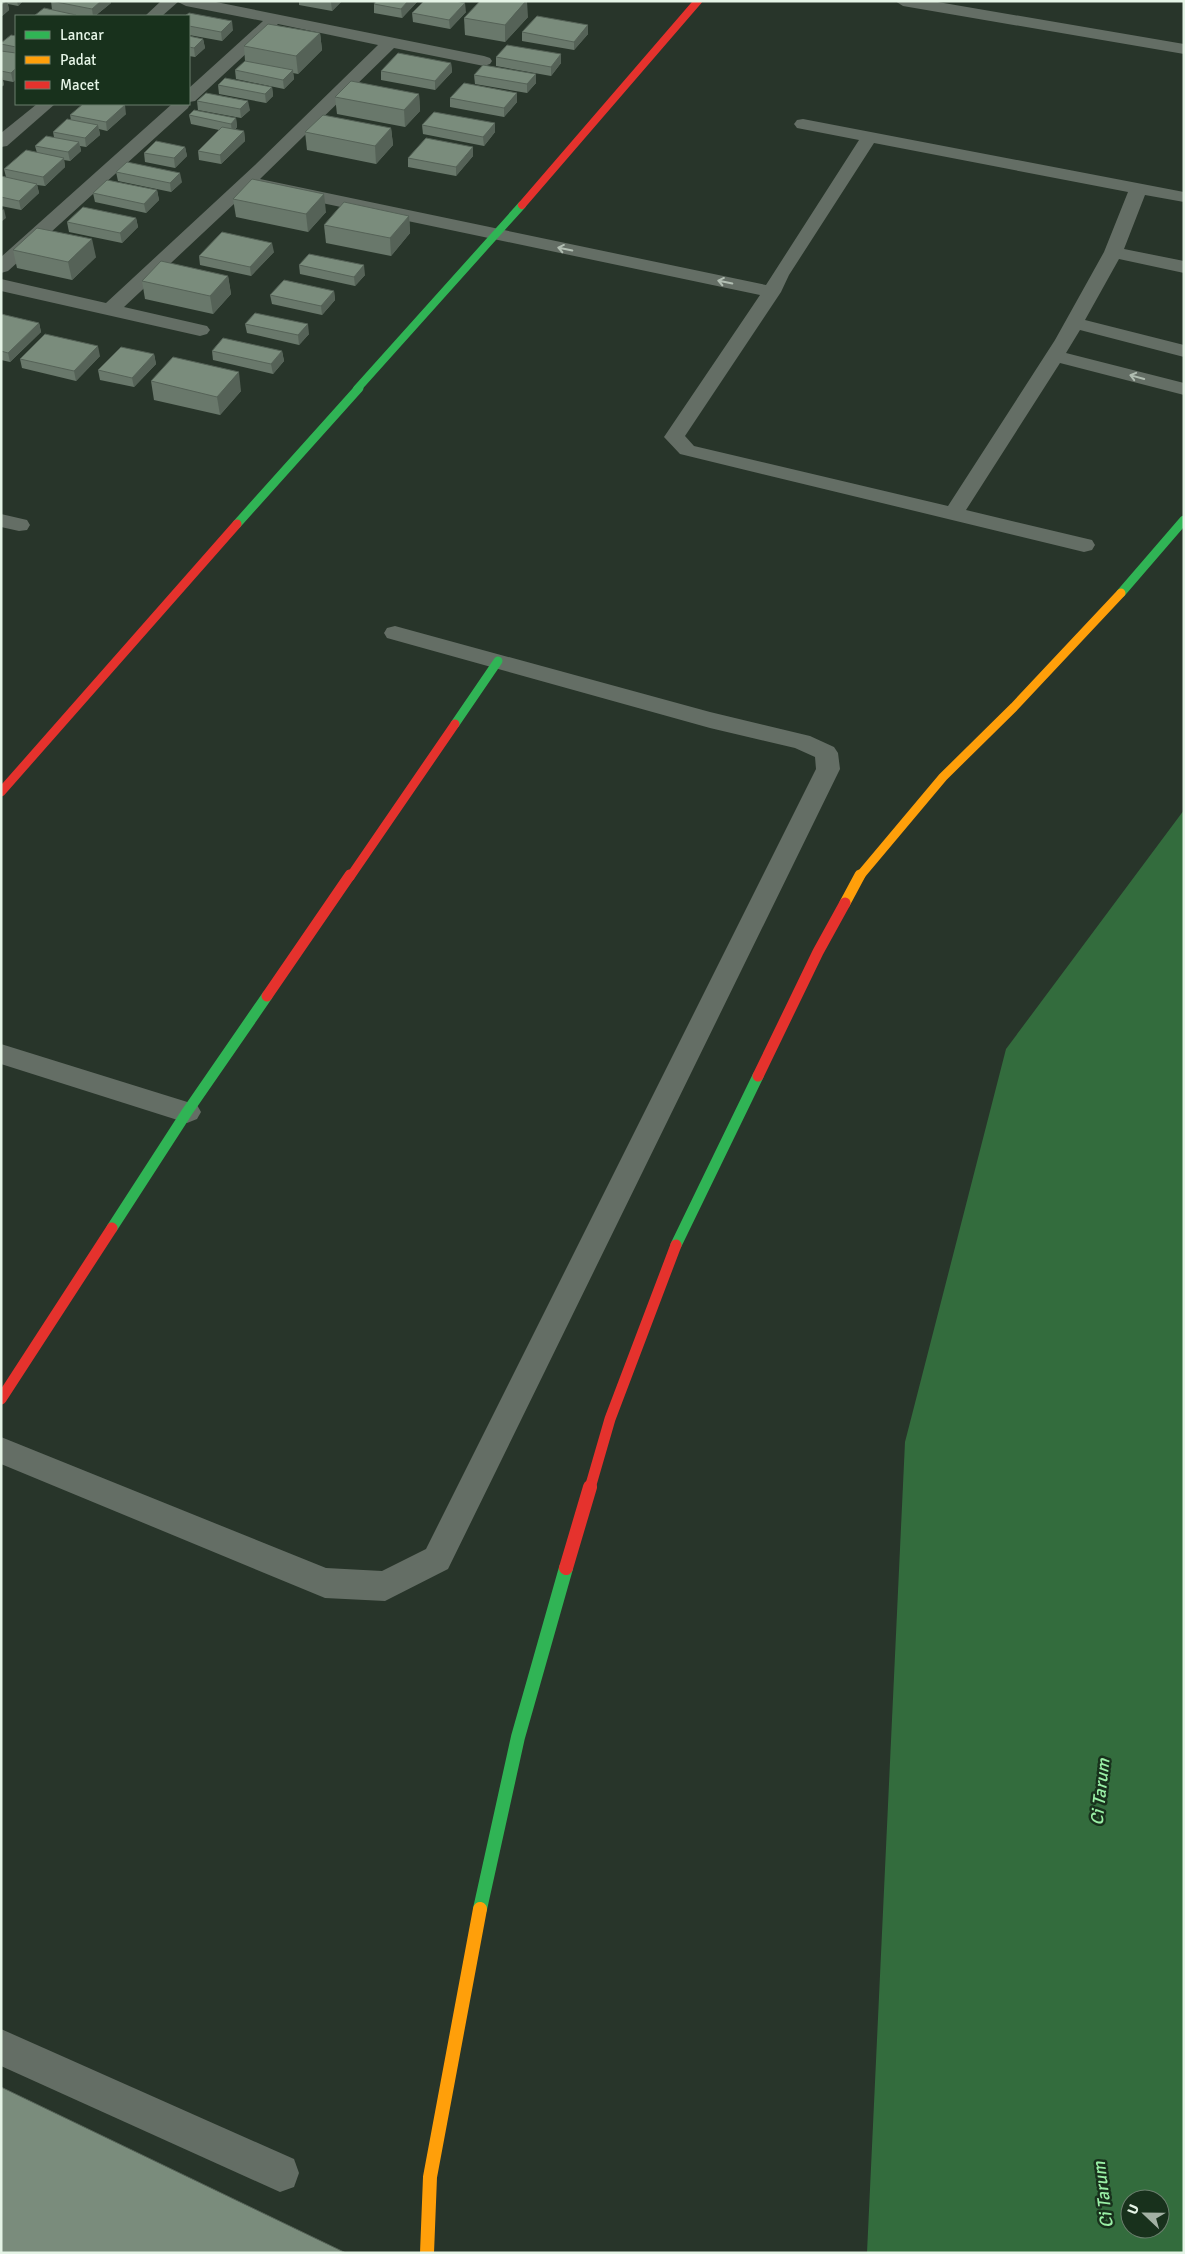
<svg xmlns="http://www.w3.org/2000/svg" width="1185" height="2254" font-family="Signika,sans-serif">
  <style>
    .water { fill: #336c3d; fill-rule: evenodd }
    .lines { fill: none; stroke-linecap: round; stroke-linejoin: round }
    .street { fill: #646e65; fill-rule: evenodd }
    .fast-far3 { stroke: #30b455; stroke-width: 8 }
    .fast-far2 { stroke: #30b455; stroke-width: 9 }
    .fast-far1 { stroke: #30b455; stroke-width: 11 }
    .fast { stroke: #30b455; stroke-width: 14 }
    .slow-far2 { stroke: #ff9f0a; stroke-width: 9 }
    .slow-far1 { stroke: #ff9f0a; stroke-width: 11 }
    .slow { stroke: #ff9f0a; stroke-width: 14 }
    .jam-far3 { stroke: #e5322d; stroke-width: 8 }
    .jam-far2 { stroke: #e5322d; stroke-width: 9 }
    .jam-far1 { stroke: #e5322d; stroke-width: 11 }
    .jam { stroke: #e5322d; stroke-width: 14 }
    .wall { fill: #69786b }
    .shaded-wall { fill: #556257 }
    .building { fill: #7a8c7c; stroke: #556257 }
    .oneway { stroke: #b1beb2 }
    .labels { text-anchor: middle; dominant-baseline: central; stroke-width: 5; stroke-linejoin: round; paint-order: stroke }
    .near-water-label { font-size: 18px; font-style: italic; fill: #9af0a6; stroke: #18311c }
  </style>
  <rect width="100%" height="100%" fill="#28352a"/>
  <!-- water -->
  <path class="water" d="M1184 810V2253H867L905 1442 1006 1049ZM1130 2199H1160V2229H1130Z"/>
  <g class="lines">
    <!-- street -->
    <g class="street">
      <path d="M161 1H211L484 56 490 58 492 61 490 64 484 66 394 48 260 179 766 285 859 140 797 128 794 124 797 120 803 119 1184 192V202L1145 195 1124 249 1184 261V273L1119 259 1085 320 1184 345V357L1080 330 1066 353 1184 383V395L1060 363 966 510 1092 540 1095 545 1092 550 1084 552 680 454 664 437 760 295 251 188 124 307 207 326 210 330 207 334 200 336 1 291V279L106 303 255 165 378 45 278 24 195 101 189 102 190 104 188 108 8 271 1 273V257L172 104H189V88L263 21 186 6 178 2 162 16H145ZM874 143 1128 192 1104 252 1055 340 948 506 694 446 685 436 781 292 789 275Z"/>
      <path d="M895 1H932L1184 44V54L903 6Z"/>
      <path d="M37 104H55L7 146 1 147V133Z"/>
      <path d="M1 514 27 520 30 525 27 530 19 531 1 527Z"/>
      <path d="M395 626 710 712 810 736 834 747 838 753 840 769 448 1569 385 1601 325 1598 1 1464V1437L326 1568 382 1571 426 1549 816 769 815 757 795 748 710 728 387 638 384 633 387 628Z"/>
      <path d="M1 1044 197 1105 201 1112 197 1119 187 1123 1 1064Z"/>
      <path d="M1 2029 294 2159 299 2173 294 2187 280 2192 1 2066Z"/>
    </g>
    <!-- fast-far3 -->
    <path class="fast-far3" d="M357 389 522 205"/>
    <!-- fast-far2 -->
    <g class="fast-far2">
      <path d="M237 524 359 388"/>
      <path d="M1121 593 1184 520"/>
      <path d="M455 724 498 661"/>
    </g>
    <!-- fast-far1 -->
    <g class="fast-far1">
      <path d="M112 1228 187 1112 267 996"/>
      <path d="M676 1245 758 1076"/>
    </g>
    <!-- fast -->
    <path class="fast" d="M480 1909 518 1737 566 1568"/>
    <!-- slow-far2 -->
    <path class="slow-far2" d="M859 877 943 777 1014 707 1121 593"/>
    <!-- slow-far1 -->
    <path class="slow-far1" d="M845 903 860 875"/>
    <!-- slow -->
    <path class="slow" d="M427 2253 430 2177 480 1909"/>
    <!-- jam-far3 -->
    <path class="jam-far3" d="M522 205 698 1"/>
    <!-- jam-far2 -->
    <g class="jam-far2">
      <path d="M1 792 237 524"/>
      <path d="M350 877 455 724"/>
    </g>
    <!-- jam-far1 -->
    <g class="jam-far1">
      <path d="M267 996 350 875"/>
      <path d="M758 1076 818 952 845 903"/>
      <path d="M1 1399 112 1228"/>
      <path d="M590 1488 610 1419 676 1245"/>
    </g>
    <!-- jam -->
    <path class="jam" d="M566 1568 590 1487"/>
  </g>
  <!-- wall -->
  <g class="wall">
    <path d="M1 1H23L18 6 8 4 9 10 1 17Z"/>
    <path d="M51 1H111V3L95 16H84L76 15 77 16H34L52 10Z"/>
    <path d="M299 1H342L332 11 299 5Z"/>
    <path d="M376 1H418L402 18 374 13V4Z"/>
    <path d="M466 12 450 29 413 22 412 13Z"/>
    <path d="M189 16 233 30 222 41 189 35Z"/>
    <path d="M528 17 505 42 465 35 464 18Z"/>
    <path d="M522 32 588 34 574 50 522 41Z"/>
    <path d="M320 33 322 50 298 74 293 73 294 79 284 89 236 79 235 70 245 61 244 46Z"/>
    <path d="M16 36V79L13 82 3 80 4 85 1 87V43Z"/>
    <path d="M189 36 203 39 205 48 195 57 189 56Z"/>
    <path d="M561 54V63L551 76 496 66V57Z"/>
    <path d="M451 63 452 72 435 90 381 80V71Z"/>
    <path d="M474 75 536 83 527 93 475 84Z"/>
    <path d="M218 85 272 87 273 96 266 103 219 94Z"/>
    <path d="M419 94 420 111 405 127 337 114 335 97Z"/>
    <path d="M450 98 517 102 504 117 450 107Z"/>
    <path d="M197 101 250 110 241 118 198 110Z"/>
    <path d="M126 114 107 131 99 129 100 135 86 147 80 146 81 151 70 161 64 160 65 167 45 186 37 185 39 193 21 210 1 206V176L6 177 4 169 37 153 35 146 54 137 53 132 71 120 70 115Z"/>
    <path d="M189 115 236 118 237 127 235 130 244 131 245 141 221 164 199 160 198 151 219 130 191 124Z"/>
    <path d="M422 125 495 132 484 146 423 134Z"/>
    <path d="M391 128 393 145 376 164 307 150 305 132Z"/>
    <path d="M185 147 187 156 175 168 145 162 144 153Z"/>
    <path d="M473 156 456 176 408 167V158Z"/>
    <path d="M116 172 182 182 171 192 118 181Z"/>
    <path d="M157 190 159 200 146 213 95 202 93 193Z"/>
    <path d="M233 199 326 212 308 232 236 217Z"/>
    <path d="M409 216 410 233 391 256 326 243 324 225Z"/>
    <path d="M136 218 138 227 122 243 69 232 67 222Z"/>
    <path d="M13 250 96 257 72 280 17 268Z"/>
    <path d="M274 252 251 276 200 265 199 256Z"/>
    <path d="M299 265 365 275 355 286 300 274Z"/>
    <path d="M228 276 231 294 213 314 145 299 142 281Z"/>
    <path d="M334 291 335 300 322 315 272 304 270 295Z"/>
    <path d="M1 314 39 323 41 332 10 362 1 360Z"/>
    <path d="M245 324 309 334 299 345 247 333Z"/>
    <path d="M212 351H282L284 361 273 374 213 360Z"/>
    <path d="M154 354 156 364 134 387 100 380 98 370Z"/>
    <path d="M100 356 76 381 22 368 20 359Z"/>
    <path d="M151 381 241 391 220 415 154 400Z"/>
  </g>
  <!-- shaded-wall -->
  <g class="shaded-wall">
    <path d="M7 1 9 10 1 17V6Z"/>
    <path d="M17 1H23L18 6Z"/>
    <path d="M101 1H111V3L95 16H93L92 9Z"/>
    <path d="M332 1H342L332 11 331 2Z"/>
    <path d="M408 1H418L402 18 401 9Z"/>
    <path d="M526 1H527L528 17 505 42V25Z"/>
    <path d="M465 3 466 12 450 29 449 20Z"/>
    <path d="M232 21 233 30 222 41 221 32Z"/>
    <path d="M588 25V34L574 50V42Z"/>
    <path d="M320 33 322 50 298 74 296 56Z"/>
    <path d="M203 39 205 48 195 57 194 48Z"/>
    <path d="M561 54V63L551 76V67Z"/>
    <path d="M451 63 452 72 435 90V81Z"/>
    <path d="M16 68V79L13 82 11 73Z"/>
    <path d="M293 70 294 79 284 89 283 80Z"/>
    <path d="M536 74V83L527 93V84Z"/>
    <path d="M1 76H2L4 85 1 87Z"/>
    <path d="M272 87 273 96 266 103 265 94Z"/>
    <path d="M517 93V102L504 117V108Z"/>
    <path d="M419 94 420 111 405 127 404 110Z"/>
    <path d="M248 101 250 110 241 118 240 109Z"/>
    <path d="M125 105 126 114 107 131 106 122Z"/>
    <path d="M236 118 237 127 232 133 231 124Z"/>
    <path d="M495 123V132L484 146 483 137Z"/>
    <path d="M98 125 100 135 86 147 85 138Z"/>
    <path d="M391 128 393 145 376 164 375 146Z"/>
    <path d="M244 131 245 141 221 164 220 155Z"/>
    <path d="M79 142 81 151 70 161 68 152Z"/>
    <path d="M185 147 187 156 175 168 174 158Z"/>
    <path d="M473 147V156L456 176V167Z"/>
    <path d="M64 158 65 167 45 186 43 177Z"/>
    <path d="M180 173 182 182 171 192 170 183Z"/>
    <path d="M37 184 39 193 21 210 19 201Z"/>
    <path d="M157 190 159 200 146 213 144 204Z"/>
    <path d="M324 194 326 212 308 232 306 214Z"/>
    <path d="M4 209 6 218 1 222V211Z"/>
    <path d="M409 216 410 233 391 256 390 238Z"/>
    <path d="M136 218 138 227 122 243 120 233Z"/>
    <path d="M92 239 96 257 72 280 68 262Z"/>
    <path d="M272 243 274 252 251 276 250 267Z"/>
    <path d="M364 265 365 275 355 286 354 277Z"/>
    <path d="M228 276 231 294 213 314 210 296Z"/>
    <path d="M334 291 335 300 322 315 321 306Z"/>
    <path d="M39 323 41 332 10 362 8 353Z"/>
    <path d="M308 324 309 334 299 345 298 335Z"/>
    <path d="M98 346 100 356 76 381 74 371Z"/>
    <path d="M282 351 284 361 273 374 271 364Z"/>
    <path d="M154 354 156 364 134 387 132 378Z"/>
    <path d="M239 372 241 391 220 415 217 397Z"/>
  </g>
  <!-- building -->
  <g class="building">
    <path d="M1 1H7L1 6Z"/>
    <path d="M51 1H101L92 9Z"/>
    <path d="M376 1H408L401 9 374 4Z"/>
    <path d="M424 1H456L465 3 449 20 412 13Z"/>
    <path d="M480 1H526L505 25 464 18Z"/>
    <path d="M44 8 76 15 74 16H34Z"/>
    <path d="M189 13 232 21 221 32 189 26V16H185Z"/>
    <path d="M537 16 588 25 574 42 522 32Z"/>
    <path d="M268 24 320 33 296 56 244 46Z"/>
    <path d="M11 35 16 36V47L1 44V43Z"/>
    <path d="M189 36 203 39 194 48 189 47Z"/>
    <path d="M507 45 561 54 551 67 496 57Z"/>
    <path d="M1 51 16 53V68L11 73 1 71Z"/>
    <path d="M398 53 451 63 435 81 381 71Z"/>
    <path d="M245 61 293 70 283 80 235 70Z"/>
    <path d="M483 65 536 74 527 84 474 75Z"/>
    <path d="M225 78 272 87 265 94 218 85Z"/>
    <path d="M351 81 419 94 404 110 335 97Z"/>
    <path d="M464 83 517 93 504 108 450 98Z"/>
    <path d="M206 93 248 101 240 109 197 101Z"/>
    <path d="M83 104H119L125 105 106 122 70 115Z"/>
    <path d="M194 110 236 118 231 124 189 115Z"/>
    <path d="M434 112 495 123 483 137 422 125Z"/>
    <path d="M323 115 391 128 375 146 305 132Z"/>
    <path d="M67 119 98 125 85 138 53 132Z"/>
    <path d="M222 127 244 131 220 155 198 151Z"/>
    <path d="M46 136 79 142 68 152 35 146Z"/>
    <path d="M426 138 473 147 456 167 408 158Z"/>
    <path d="M156 141 185 147 174 158 144 153Z"/>
    <path d="M26 150 64 158 43 177 4 169Z"/>
    <path d="M127 162 180 173 170 183 116 172Z"/>
    <path d="M1 176 37 184 19 201 1 197Z"/>
    <path d="M252 179 324 194 306 214 233 199Z"/>
    <path d="M107 180 157 190 144 204 93 193Z"/>
    <path d="M344 202 409 216 390 238 324 225Z"/>
    <path d="M83 207 136 218 120 233 67 222Z"/>
    <path d="M37 228 92 239 68 262 13 250Z"/>
    <path d="M222 232 272 243 250 267 199 256Z"/>
    <path d="M309 254 364 265 354 277 299 265Z"/>
    <path d="M161 261 228 276 210 296 142 281Z"/>
    <path d="M284 280 334 291 321 306 270 295Z"/>
    <path d="M255 313 308 324 298 335 245 324Z"/>
    <path d="M1 314 39 323 8 353 1 351Z"/>
    <path d="M45 334 98 346 74 371 20 359Z"/>
    <path d="M223 338 282 351 271 364 212 351Z"/>
    <path d="M121 347 154 354 132 378 98 370Z"/>
    <path d="M173 357 239 372 217 397 151 381Z"/>
    <path d="M1 2087 346 2253H1Z"/>
  </g>
  <!-- one-way arrows -->
  <defs><path id="oneway-shaft" d="M-6 0H5M1.5-3L5.5 0L1.5 3" fill="none" stroke-width="1.6" stroke-linecap="round" stroke-linejoin="round" transform="scale(1.25)"/></defs>
  <g class="oneway">
    <use href="#oneway-shaft" transform="translate(565 249) rotate(-168)"/>
    <use href="#oneway-shaft" transform="translate(725 282) rotate(-168)"/>
    <use href="#oneway-shaft" transform="translate(1137 377) rotate(-165)"/>
  </g>
  <g class="labels">
    <!-- near-water labels -->
    <g class="near-water-label">
      <text transform="translate(1100 1792) rotate(-84)">Ci Tarum</text>
      <text transform="translate(1103 2195) rotate(-97)">Ci Tarum</text>
    </g>
  </g>
  <!-- border -->
  <rect width="1185" height="2254" fill="none" stroke="#e5f4e6" stroke-width="5"/>
  <!-- legend -->
  <rect x="15" y="15" width="175" height="90" fill="#18311c" stroke="#6a7f6d"/>
  <rect x="25" y="31" width="25" height="8" fill="#30b455" stroke="#6a7f6d"/>
  <text x="60" y="40" font-size="15" fill="#e5f4e6">Lancar</text>
  <rect x="25" y="56" width="25" height="8" fill="#ff9f0a" stroke="#6a7f6d"/>
  <text x="60" y="65" font-size="15" fill="#e5f4e6">Padat</text>
  <rect x="25" y="81" width="25" height="8" fill="#e5322d" stroke="#6a7f6d"/>
  <text x="60" y="90" font-size="15" fill="#e5f4e6">Macet</text>
  <!-- north arrow -->
  <g transform="translate(1145 2214) rotate(292)"><circle r="24" fill="#18311c" stroke="#6a7f6d"/>
  <path d="M0-4L9 19L0 12L-9 19Z" fill="#a3b1a4"/>
  <text y="-8" font-size="14" font-weight="bold" text-anchor="middle" fill="#e5f4e6">U</text>
  </g>
</svg>
